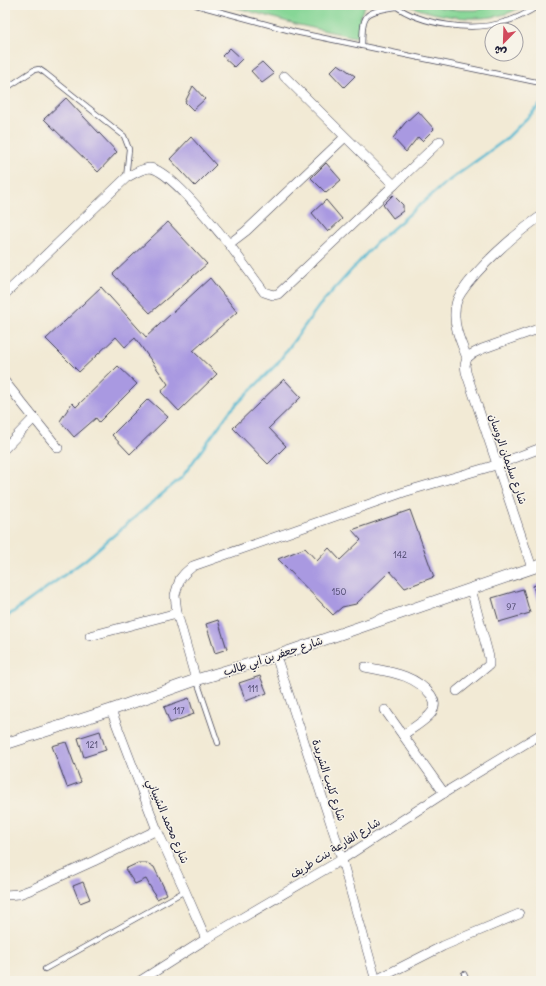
<svg xmlns="http://www.w3.org/2000/svg" width="546" height="986" font-family="Delius,'Playpen Sans Arabic',sans-serif">
  <style>
    .green { fill: #86d696; stroke: #547c68 }
    .lines { fill: none; stroke-linecap: round; stroke-linejoin: round }
    .stream { stroke: #52b8d1; stroke-width: 2.5 }
    .building { fill: #a999e1 }
    .service-casing { stroke: #414052; stroke-width: 6 }
    .minor-casing { stroke: #414052; stroke-width: 10 }
    .tertiary-casing { stroke: #414052; stroke-width: 12 }
    .service { stroke: #fff; stroke-width: 4.5 }
    .minor { stroke: #fff; stroke-width: 9 }
    .tertiary { stroke: #fff; stroke-width: 11 }
    .labels { text-anchor: middle; dominant-baseline: central; stroke-width: 3; stroke-linejoin: round; paint-order: stroke }
    .number-label { font-size: 9px; fill: #444064 }
    .street-label { font-size: 11px; fill: #22223b; stroke: #f7f3e8 }
  </style>
  <rect width="100%" height="100%" fill="#f7f3e8"/>
  <filter id="ink" filterUnits="userSpaceOnUse"><feTurbulence type="fractalNoise" baseFrequency=".025" numOctaves="2"/><feDisplacementMap in="SourceGraphic" scale="8" xChannelSelector="R" yChannelSelector="G"/><feConvolveMatrix kernelMatrix="1 2 1 2 8 2 1 2 1" color-interpolation-filters="sRGB"/></filter>
  <filter id="wash" filterUnits="userSpaceOnUse"><feTurbulence type="fractalNoise" baseFrequency=".012" numOctaves="4" result="noise"/><feDisplacementMap in="SourceGraphic" scale="16" xChannelSelector="R" yChannelSelector="G"/><feGaussianBlur stdDeviation="0.9" result="paint"/><feColorMatrix in="noise" values="0 0 0 0 0 0 0 0 0 0 0 0 0 0 0 0 0 1.4 0 .05"/><feComposite in="paint" operator="in"/></filter>
  <g filter="url(#wash)">
    <rect width="100%" height="100%" fill="#f2ead5"/>
    <!-- green -->
    <g class="green">
      <path d="M227 5H366C363 9 361 13 360 18 359 25 363 32 355 37L299 25Z"/>
      <path d="M408 5H434L442 8 460 10H476L501 5H525C519 8 512 12 505 14 478 23 433 16 408 5Z"/>
    </g>
    <g class="lines">
      <!-- stream -->
      <path class="stream" d="M5 618 85 560 182 477 230 411 277 364 319 306 376 243 443 185 505 140 541 104"/>
    </g>
    <g id="blocks">
      <!-- building -->
      <g class="building">
        <path d="M230 48 242 59 234 67 222 56Z"/>
        <path d="M262 62 274 74 262 83 251 71Z"/>
        <path d="M338 64 355 76 344 87 330 72Z"/>
        <path d="M193 86 205 99 193 110 185 102Z"/>
        <path d="M66 98 117 152 98 172 44 119Z"/>
        <path d="M418 111 434 129 422 141 418 137 406 152 393 138 405 123Z"/>
        <path d="M191 137 216 165 195 186 170 159Z"/>
        <path d="M326 163 341 180 326 193 311 178Z"/>
        <path d="M393 195 403 205V211L393 218 383 205Z"/>
        <path d="M326 200 342 219 328 232 312 213Z"/>
        <path d="M168 222 207 264 150 313 113 274Z"/>
        <path d="M210 278 237 312 193 351 217 374 179 411 161 392 168 384 135 338 125 347 116 337 79 372 46 339 101 287 146 337Z"/>
        <path d="M118 366 137 384 99 422 96 418 74 437 60 421 72 403 76 407Z"/>
        <path d="M284 379 301 397 269 428 286 446 268 464 233 428Z"/>
        <path d="M148 399 168 417 130 454 112 435Z"/>
        <path d="M410 510 434 577 405 588 390 571 356 604 342 607 333 615 278 559 305 548 317 561 329 548 340 560 361 540 352 530Z"/>
        <path d="M541 583V606H540L533 586Z"/>
        <path d="M523 589 530 613 499 622 492 598Z"/>
        <path d="M218 620 227 649 215 653 206 624Z"/>
        <path d="M260 676 267 693 246 701 239 683Z"/>
        <path d="M189 698 194 714 170 723 164 707Z"/>
        <path d="M100 731 106 750 84 757 78 738Z"/>
        <path d="M66 742 81 782 67 787 52 746Z"/>
        <path d="M138 863H147L154 867 167 894 157 899 146 879 135 884 125 869Z"/>
        <path d="M83 882 90 899 80 903 73 886Z"/>
      </g>
    </g>
  </g>
  <g filter="url(#ink)">
    <use href="#blocks" fill-opacity="0" stroke="#414052" stroke-width="1"/>
    <g class="lines">
      <defs>
        <g id="service">
          <path d="M196 5 295 32 541 83"/>
          <path d="M394 5C421 25 472 32 504 22 517 19 529 12 540 5"/>
          <path d="M362 46C363 12 363 13 396 7"/>
          <path d="M5 89 34 70 39 69 45 73 124 136 129 149 126 178"/>
          <path d="M197 681 218 743"/>
          <path d="M45 969 185 891"/>
          <path d="M464 974 467 981"/>
        </g>
        <g id="minor">
          <path d="M284 76 394 185 440 141"/>
          <path d="M229 244 264 292 273 295 278 294 394 185"/>
          <path d="M5 294 126 178C133 174 140 169 149 168 168 168 210 222 224 238L229 244 246 231 345 137"/>
          <path d="M467 358 465 365 466 372 532 568"/>
          <path d="M467 358C462 344 454 329 455 313 455 306 457 299 461 293 478 267 515 234 541 216"/>
          <path d="M467 358 472 354 482 349 541 328"/>
          <path d="M5 382 58 448"/>
          <path d="M5 448 34 418"/>
          <path d="M90 636 177 613"/>
          <path d="M276 656 336 839 376 981"/>
          <path d="M365 667C390 672 414 674 431 695 435 701 436 706 432 712 427 720 411 729 403 735"/>
          <path d="M196 680 177 613 175 595 180 579 185 573 193 566 404 492 496 465 541 448"/>
          <path d="M457 691 489 665V657L471 589"/>
          <path d="M111 710 157 830 185 891 206 939"/>
          <path d="M385 710 444 793"/>
          <path d="M5 895 19 894 30 890 94 861 157 830"/>
          <path d="M376 980 443 946 519 914"/>
          <path d="M140 981 206 939 341 860 444 793 541 734"/>
        </g>
        <path id="tertiary" d="M5 744 111 710 196 680 276 656 541 565"/>
      </defs>
      <!-- service casing -->
      <use href="#service" class="service-casing"/>
      <!-- minor casing -->
      <use href="#minor" class="minor-casing"/>
      <!-- tertiary casing -->
      <use href="#tertiary" class="tertiary-casing"/>
      <!-- service -->
      <use href="#service" class="service"/>
      <!-- minor -->
      <use href="#minor" class="minor"/>
      <!-- tertiary -->
      <use href="#tertiary" class="tertiary"/>
    </g>
  </g>
  <g class="labels">
    <!-- number labels -->
    <g class="number-label">
      <text x="400" y="554">142</text>
      <text x="339" y="591">150</text>
      <text x="511" y="606">97</text>
      <text x="253" y="688">111</text>
      <text x="179" y="710">117</text>
      <text x="92" y="744">121</text>
    </g>
    <!-- street labels -->
    <g class="street-label">
      <text transform="translate(508 459) rotate(71)">شارع سليمان الروسان</text>
      <text transform="translate(273 656) rotate(-18)">شارع جعفر بن أبي طالب</text>
      <text transform="translate(329 780) rotate(72)">شارع كليب الشريدة</text>
      <text transform="translate(168 821) rotate(67)">شارع محمد الشيباني</text>
      <text transform="translate(335 848) rotate(-32)">شارع الفارعة بنت طريف</text>
    </g>
  </g>
  <!-- margin -->
  <rect width="546" height="986" fill="none" stroke="#f7f3e8" stroke-width="20"/>
  <!-- north arrow -->
  <g transform="translate(504 42) rotate(203)"><circle r="19" fill="#f7f3e8" stroke="#a29fa3"/>
  <path d="M0-3L7 15L0 10L-7 15Z" fill="#d1495b"/>
  <text y="-6" font-size="11" font-weight="bold" text-anchor="middle" fill="#22223b">ش</text>
  </g>
</svg>
